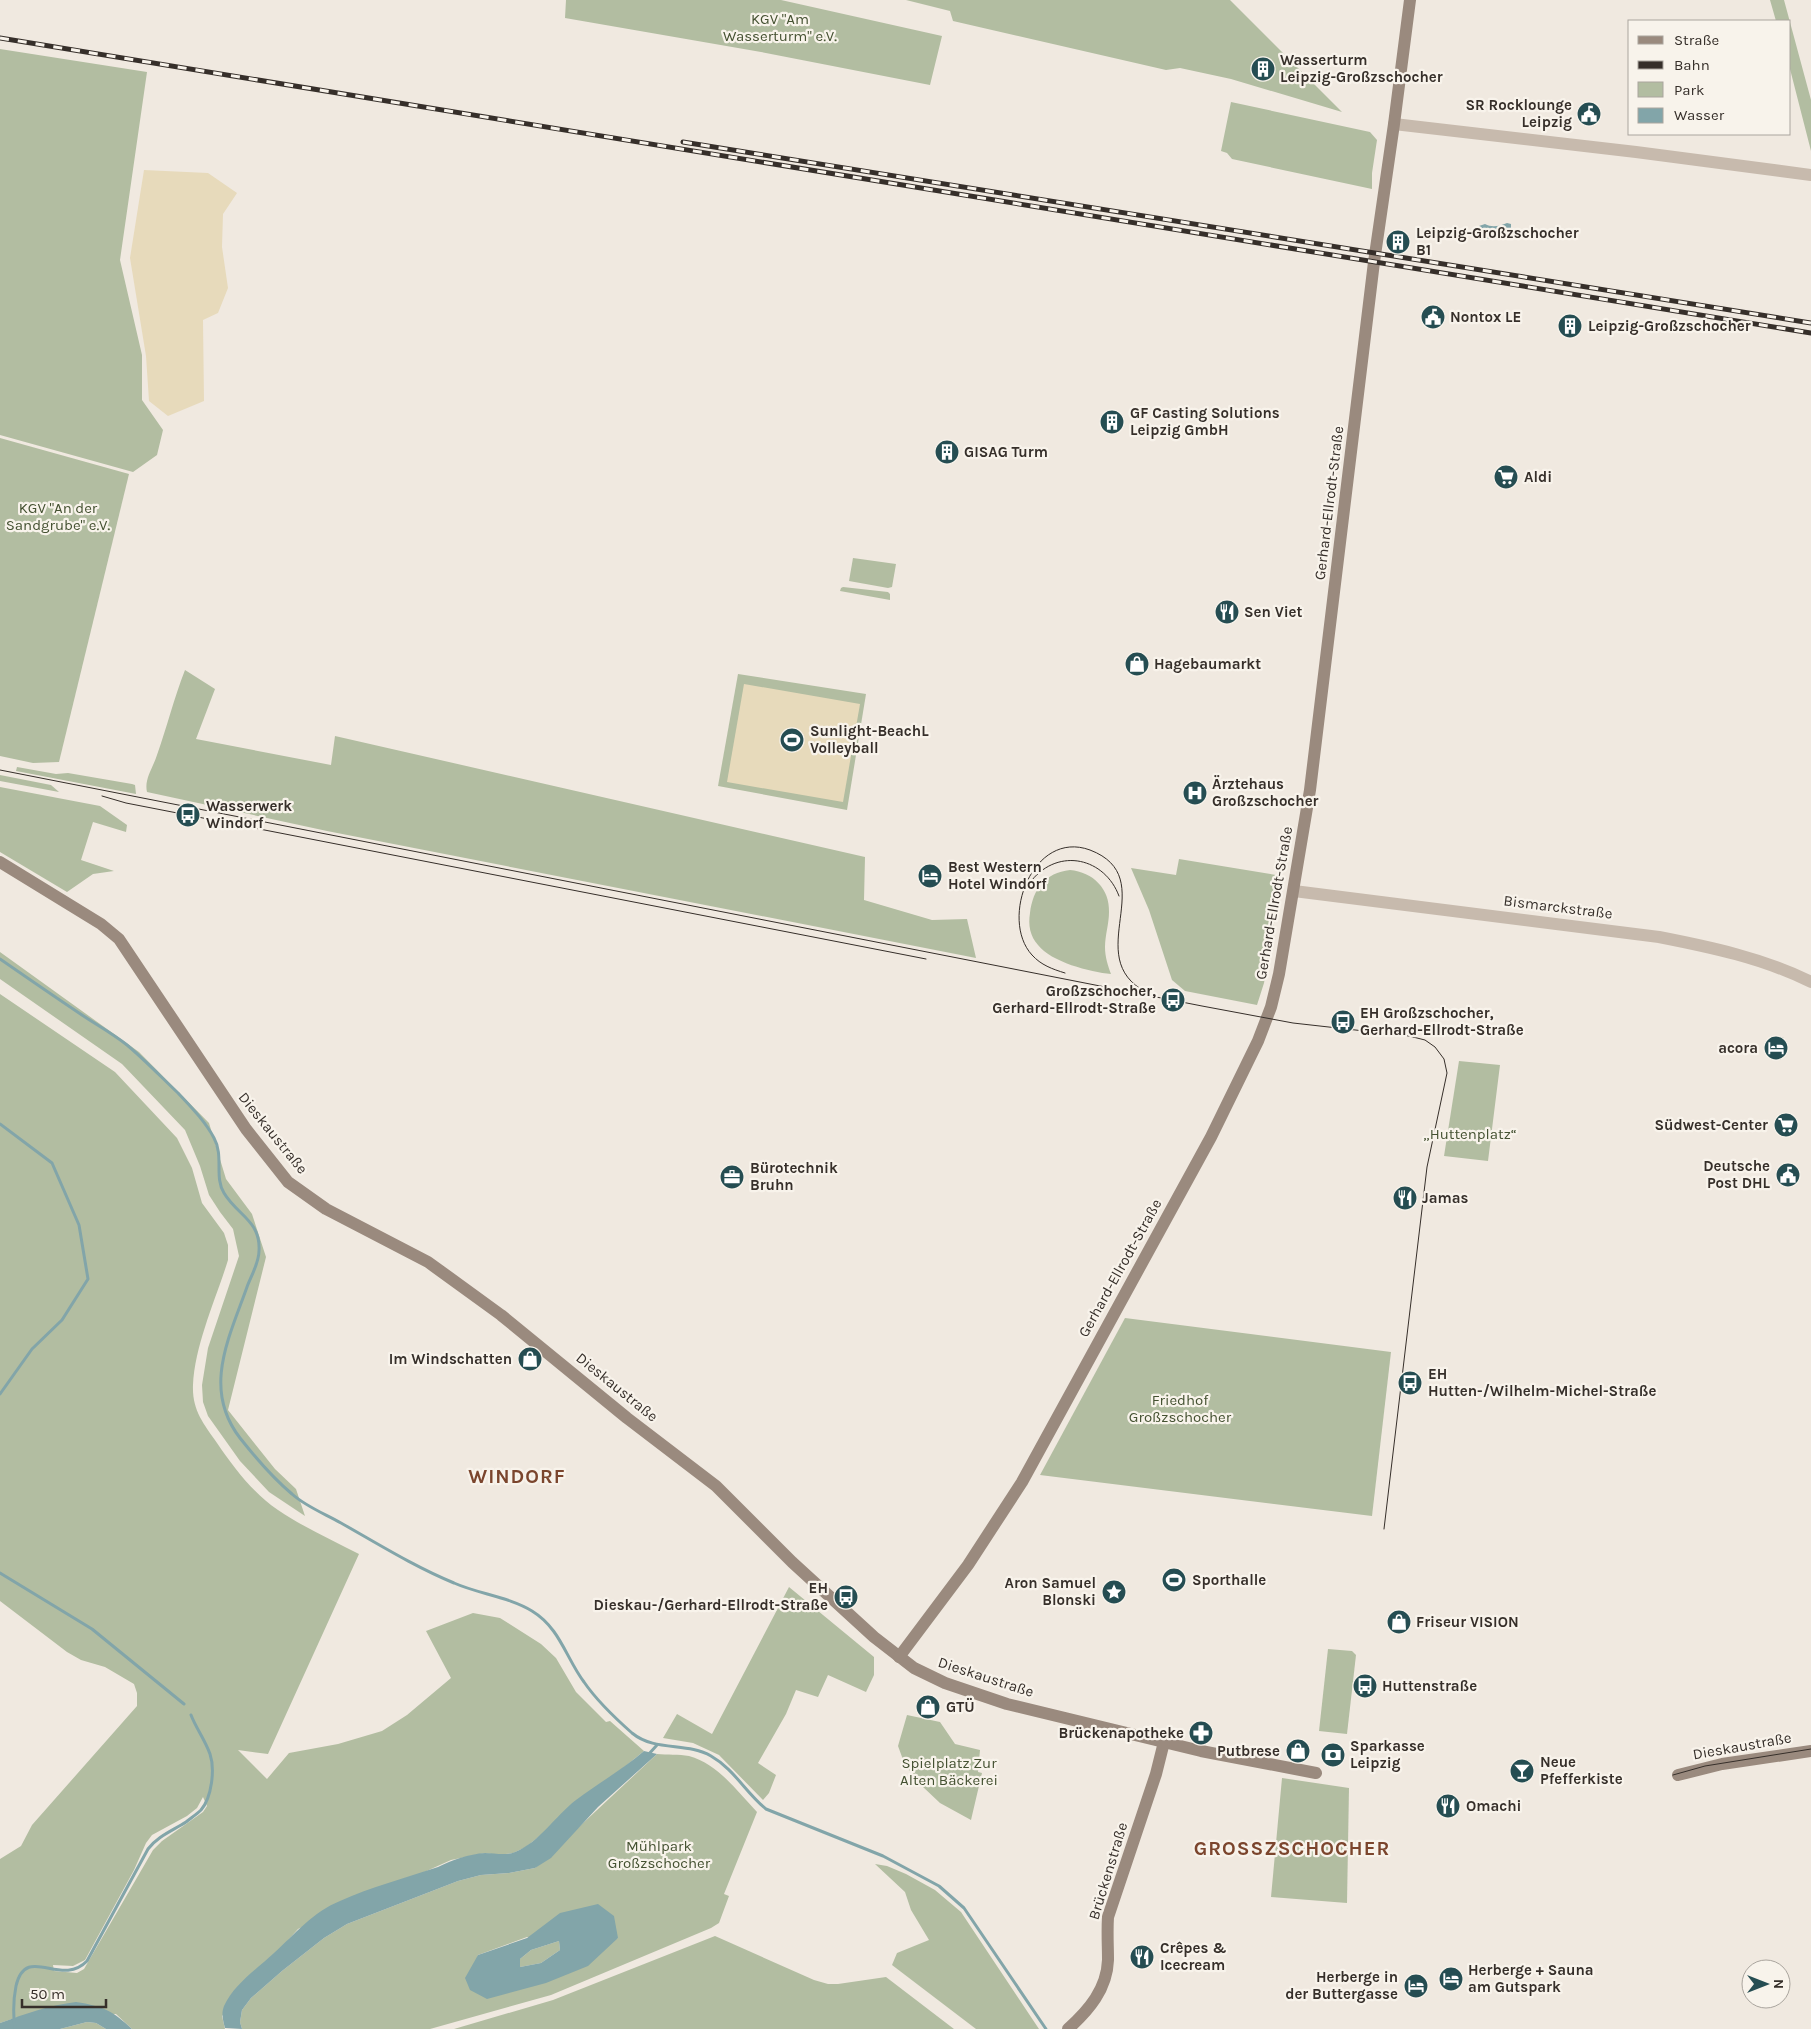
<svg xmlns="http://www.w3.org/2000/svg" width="1811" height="2029" font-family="Karla,sans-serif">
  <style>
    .green { fill: #b2bda1; fill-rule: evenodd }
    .sand { fill: #e7dabb }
    .water { fill: #82a5a9; fill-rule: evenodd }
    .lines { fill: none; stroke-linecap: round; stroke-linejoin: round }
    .stream { stroke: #82a5a9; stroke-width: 3 }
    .tertiary { stroke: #c7baad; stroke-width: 12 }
    .secondary { stroke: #9a8a7e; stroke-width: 12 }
    .tram { stroke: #362f2a; stroke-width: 1 }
    .rail-casing { stroke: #362f2a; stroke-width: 5 }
    .rail { stroke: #f8f3eb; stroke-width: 3; stroke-dasharray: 9; stroke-linecap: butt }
    .labels { text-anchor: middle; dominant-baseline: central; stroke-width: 4.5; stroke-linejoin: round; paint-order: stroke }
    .park-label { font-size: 15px; fill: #445131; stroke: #f8f3eb }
    .poi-label { font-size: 15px; font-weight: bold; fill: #362f2a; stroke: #f8f3eb; text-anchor: start }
    .street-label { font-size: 15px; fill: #362f2a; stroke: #f8f3eb }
    .district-label { font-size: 20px; font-weight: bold; letter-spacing: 1px; fill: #7b452d; stroke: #f8f3eb }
  </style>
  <rect width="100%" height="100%" fill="#f0e9e0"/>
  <!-- green -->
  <g class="green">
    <path d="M566 0H781L942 36 930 85 761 52 565 18Z"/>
    <path d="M906 0H1230L1342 112 1231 79 1180 68 1166 70 953 21 950 11Z"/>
    <path d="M1770 0H1784L1811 100V151L1790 69V21H1776Z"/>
    <path d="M0 49 147 72 120 260 142 355V400L163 430 157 455 133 472 0 435Z"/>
    <path d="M1231 102 1370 132 1377 140 1372 173V189L1232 159 1227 153 1221 151Z"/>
    <path d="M0 438 129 474 59 762 33 763 0 756Z"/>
    <path d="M853 558 896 564 892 587 888 588 849 581Z"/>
    <path d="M843 587 888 592 890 594V600L840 591 841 588Z"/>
    <path d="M185 670 215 689 196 739 331 765 335 736 865 857 864 900 932 920 967 919 976 958 327 831 147 792C144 779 153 768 157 755 167 727 174 698 185 670Z"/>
    <path d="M738 674 866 694 847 810 718 786Z"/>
    <path d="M17 767 56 774 68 773 132 784 135 785 136 794 16 771Z"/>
    <path d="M0 775 51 785 59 792 0 781Z"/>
    <path d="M0 787 100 806 127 825 126 832 93 822 81 860 114 871 93 874 67 892 0 852Z"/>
    <path d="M1179 859 1282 876 1264 983 1257 1005 1185 991 1172 980 1149 910 1131 868 1176 875Z"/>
    <path d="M1070 870C1093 872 1110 889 1109 912 1109 924 1105 935 1105 947 1105 957 1108 966 1111 974 1090 972 1051 962 1038 945 1030 936 1028 925 1030 913 1033 889 1045 873 1070 870Z"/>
    <path d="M0 952 139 1052 209 1123 226 1179 252 1214 266 1257 228 1410 275 1469 296 1489 305 1516 269 1492 240 1461 208 1416 203 1402 202 1385 208 1348 239 1256 233 1229 220 1212 209 1195 200 1166 185 1130 122 1064 0 979Z"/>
    <path d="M0 994 115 1072 177 1138 192 1168 202 1203 224 1233 228 1245V1260C216 1299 195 1344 193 1385 192 1410 203 1423 217 1443 234 1468 253 1493 278 1510 303 1527 332 1540 359 1554L268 1754 238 1750 267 1779 289 1753 338 1744 382 1731 407 1715 451 1678 426 1631 473 1613 500 1618 541 1644 556 1658 576 1692 606 1722 610 1721 644 1751 526 1847 513 1853 498 1855 485 1853 451 1860 298 1929 222 2016 225 2029H132L116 2014 18 2017 0 2023V1859L21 1846 32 1825 137 1706V1693L134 1684 105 1667 81 1660 67 1652 0 1601ZM203 1797 207 1806 203 1812 162 1841 153 1850 84 1969 77 1973 54 1971 53 1965 73 1966 85 1960 134 1870 146 1843 152 1835 187 1816 197 1808Z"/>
    <path d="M1459 1061 1500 1065 1488 1161 1444 1156Z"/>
    <path d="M1125 1318 1391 1352 1372 1516 1040 1475Z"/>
    <path d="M789 1587 874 1657V1675L866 1692 828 1675 818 1697 796 1690 786 1714 758 1763 776 1775 769 1793 763 1800 719 1755 693 1743 663 1738 677 1714 712 1734Z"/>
    <path d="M1328 1649 1352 1651 1356 1655 1347 1734 1319 1731Z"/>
    <path d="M907 1715 940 1722 955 1744 980 1750 978 1772 982 1773 971 1820 940 1803 922 1786 905 1765 898 1746Z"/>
    <path d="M657 1754C667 1755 679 1754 689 1756 718 1764 737 1791 757 1812L724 1894 729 1896 719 1923 711 1928 551 1995 430 2029H242L240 2022 242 2010 251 1998 282 1971 324 1938 347 1924 458 1881 481 1875 509 1873 535 1868ZM527 1937 618 1938 470 1990 478 1955Z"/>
    <path d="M1282 1778 1349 1788 1347 1903 1271 1897Z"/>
    <path d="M875 1864 887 1866 906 1874 935 1890 961 1912 1039 2029H976L892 1965 897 1953 929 1940 911 1910 905 1892Z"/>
    <path d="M715 1936 814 1980 828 1984H838L886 1977 954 2029H454L553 2000Z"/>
    <path d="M559 1941 560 1950 541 1963 520 1967V1959L531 1950Z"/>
    <path d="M87 2022 96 2023 106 2029H60Z"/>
  </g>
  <!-- sand -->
  <g class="sand">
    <path d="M144 170 208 173 237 193 223 214 222 247 228 288 218 313 203 320 204 401 168 416 149 401 146 356 130 258Z"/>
    <path d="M744 684 860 704 843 802 727 782Z"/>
  </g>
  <!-- water -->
  <g class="water">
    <path d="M1507 223 1511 224V229L1503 238 1483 239 1478 236 1479 226 1485 224C1492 228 1500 226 1507 223Z"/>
    <path d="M644 1751 657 1754 598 1807 551 1858 535 1868 509 1873 481 1875 458 1881 347 1924 324 1938 282 1971 251 1998 242 2010 240 2022 242 2029 225 2028C223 2020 221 2014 224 2006 234 1984 257 1969 274 1953 295 1934 313 1912 340 1901 371 1887 405 1878 438 1867 452 1860 469 1854 485 1853 495 1853 505 1856 515 1852 540 1842 555 1816 576 1800 599 1783 623 1769 644 1751Z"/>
    <path d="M598 1904 614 1916 618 1938 588 1966 546 1983 487 1999 470 1990 465 1978 478 1955 527 1938 560 1913ZM559 1941 560 1950 541 1963 520 1967V1959L531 1950Z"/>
    <path d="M76 2002C103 2006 113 2011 132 2029H106L96 2023 87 2022 60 2029H0V2023C25 2014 50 2005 76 2002Z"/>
  </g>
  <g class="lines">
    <!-- stream -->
    <g class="stream">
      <path d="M0 959C26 977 52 995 79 1013 95 1024 112 1033 127 1045 145 1060 161 1077 178 1093 191 1107 205 1121 214 1138 224 1156 214 1177 224 1193 237 1215 261 1221 259 1251 259 1263 251 1276 247 1287 229 1338 202 1389 240 1438 255 1457 273 1478 292 1494 305 1506 325 1514 341 1523 378 1544 415 1567 454 1583 479 1594 509 1597 532 1611 560 1628 566 1658 584 1682 597 1701 615 1718 632 1733 655 1752 687 1742 711 1756 734 1769 746 1793 766 1809L883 1856 939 1886 964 1908 1046 2029"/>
      <path d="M0 1124 52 1163 79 1225 88 1279 62 1320 32 1349 0 1394"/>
      <path d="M0 1573 92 1629 184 1704"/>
      <path d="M648 1755 657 1745"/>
      <path d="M15 2029C13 2014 13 2001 16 1986 26 1943 61 1988 87 1961L148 1849C158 1836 172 1831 186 1822 191 1818 197 1814 201 1810 212 1797 215 1769 210 1754 205 1740 196 1728 191 1715"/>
    </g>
    <!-- tertiary -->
    <g class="tertiary">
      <path d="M1394 124 1636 152 1811 175"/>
      <path d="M1294 891 1659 937C1710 947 1763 958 1811 982"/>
    </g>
    <!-- secondary -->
    <g class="secondary">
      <path d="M0 862 101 924 119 939 246 1129 288 1182 326 1209 428 1262 501 1315 627 1418 716 1486 792 1562 874 1637 914 1668 945 1683 1007 1704 1201 1751 1316 1773"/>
      <path d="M899 1657 968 1565 1022 1482 1211 1137 1258 1041 1271 1007 1279 974 1310 790 1374 262 1394 124 1410 0"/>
      <path d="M1678 1775 1722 1764 1811 1751"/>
      <path d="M1068 2029C1089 2010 1107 1989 1108 1960 1108 1946 1107 1932 1108 1917L1156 1774 1164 1742"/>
    </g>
    <!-- tram -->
    <g class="tram">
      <path d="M0 770 1202 1006 1293 1023 1409 1036 1425 1040 1435 1047 1444 1059 1447 1073 1427 1167 1384 1529"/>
      <path d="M102 796 126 803 926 959"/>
      <path d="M1032 880C1059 847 1105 858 1119 896"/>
      <path d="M1065 973C1052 969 1041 965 1032 955 999 919 1033 829 1090 850 1163 878 1079 957 1146 992"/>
      <path d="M1673 1775 1705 1766 1811 1749"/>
    </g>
    <defs>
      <g id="rail">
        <path d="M0 38 1811 333"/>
        <path d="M683 142 1811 323"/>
      </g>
    </defs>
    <!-- rail casing -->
    <use href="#rail" class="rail-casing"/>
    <!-- rail -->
    <use href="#rail" class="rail"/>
  </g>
  <!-- icons -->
  <defs>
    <symbol id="building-disc" viewBox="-11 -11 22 22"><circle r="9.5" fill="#254d52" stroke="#f8f3eb"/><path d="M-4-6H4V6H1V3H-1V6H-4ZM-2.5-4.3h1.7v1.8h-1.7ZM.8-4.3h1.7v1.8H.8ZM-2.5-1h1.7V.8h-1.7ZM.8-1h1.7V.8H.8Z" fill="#fff"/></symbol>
    <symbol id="civic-disc" viewBox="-11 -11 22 22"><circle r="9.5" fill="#254d52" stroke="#f8f3eb"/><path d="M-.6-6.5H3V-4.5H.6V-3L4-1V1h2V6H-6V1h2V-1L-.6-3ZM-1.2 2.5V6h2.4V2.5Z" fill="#fff"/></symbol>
    <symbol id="supermarket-disc" viewBox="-11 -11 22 22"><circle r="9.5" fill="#254d52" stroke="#f8f3eb"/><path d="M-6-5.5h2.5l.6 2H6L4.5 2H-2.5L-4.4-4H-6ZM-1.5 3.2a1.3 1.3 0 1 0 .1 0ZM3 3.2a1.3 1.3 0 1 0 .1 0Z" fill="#fff"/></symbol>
    <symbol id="restaurant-disc" viewBox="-11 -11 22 22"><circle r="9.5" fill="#254d52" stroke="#f8f3eb"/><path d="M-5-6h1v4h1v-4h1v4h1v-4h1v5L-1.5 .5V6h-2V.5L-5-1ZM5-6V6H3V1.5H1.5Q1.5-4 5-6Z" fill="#fff"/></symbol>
    <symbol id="shop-disc" viewBox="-11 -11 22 22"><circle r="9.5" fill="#254d52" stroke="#f8f3eb"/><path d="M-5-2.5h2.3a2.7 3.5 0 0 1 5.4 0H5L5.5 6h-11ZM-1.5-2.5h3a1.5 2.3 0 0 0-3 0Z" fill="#fff"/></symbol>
    <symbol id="stadium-disc" viewBox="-11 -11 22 22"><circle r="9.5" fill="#254d52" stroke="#f8f3eb"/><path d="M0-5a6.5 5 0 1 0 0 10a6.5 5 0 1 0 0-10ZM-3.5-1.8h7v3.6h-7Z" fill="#fff"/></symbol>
    <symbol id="hospital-disc" viewBox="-11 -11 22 22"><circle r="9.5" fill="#254d52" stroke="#f8f3eb"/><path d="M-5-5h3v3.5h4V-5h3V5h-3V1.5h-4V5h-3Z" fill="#fff"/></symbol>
    <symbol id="bus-disc" viewBox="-11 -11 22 22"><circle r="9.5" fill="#254d52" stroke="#f8f3eb"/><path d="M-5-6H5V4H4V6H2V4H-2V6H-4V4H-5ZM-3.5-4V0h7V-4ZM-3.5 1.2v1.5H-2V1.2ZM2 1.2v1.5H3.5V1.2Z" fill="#fff"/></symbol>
    <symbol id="hotel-disc" viewBox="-11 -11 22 22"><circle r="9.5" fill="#254d52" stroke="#f8f3eb"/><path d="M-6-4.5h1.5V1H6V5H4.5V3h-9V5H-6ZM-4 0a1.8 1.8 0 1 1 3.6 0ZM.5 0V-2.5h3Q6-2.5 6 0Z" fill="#fff"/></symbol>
    <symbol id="office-disc" viewBox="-11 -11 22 22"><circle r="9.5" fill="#254d52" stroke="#f8f3eb"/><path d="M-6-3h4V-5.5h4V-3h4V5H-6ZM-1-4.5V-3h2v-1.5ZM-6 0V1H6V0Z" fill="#fff"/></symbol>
    <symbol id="sight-disc" viewBox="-11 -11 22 22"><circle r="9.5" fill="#254d52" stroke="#f8f3eb"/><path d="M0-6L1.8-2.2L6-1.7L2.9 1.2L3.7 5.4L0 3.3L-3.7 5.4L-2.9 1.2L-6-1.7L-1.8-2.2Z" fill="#fff"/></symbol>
    <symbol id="pharmacy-disc" viewBox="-11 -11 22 22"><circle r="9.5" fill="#254d52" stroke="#f8f3eb"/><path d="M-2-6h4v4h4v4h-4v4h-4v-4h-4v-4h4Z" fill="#fff"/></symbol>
    <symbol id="bank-disc" viewBox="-11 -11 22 22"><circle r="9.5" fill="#254d52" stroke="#f8f3eb"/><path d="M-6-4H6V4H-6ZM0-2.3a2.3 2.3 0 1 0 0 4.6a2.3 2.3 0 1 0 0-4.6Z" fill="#fff"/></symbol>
    <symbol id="bar-disc" viewBox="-11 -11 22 22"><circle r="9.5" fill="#254d52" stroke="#f8f3eb"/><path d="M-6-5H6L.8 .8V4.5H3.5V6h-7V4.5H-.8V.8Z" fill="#fff"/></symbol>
  </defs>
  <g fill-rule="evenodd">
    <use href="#building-disc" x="1249" y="55" width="28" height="28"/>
    <use href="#civic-disc" x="1575" y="100" width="28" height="28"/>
    <use href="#building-disc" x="1384" y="228" width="28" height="28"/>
    <use href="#civic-disc" x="1419" y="303" width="28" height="28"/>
    <use href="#building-disc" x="1556" y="312" width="28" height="28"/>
    <use href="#building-disc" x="1098" y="408" width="28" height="28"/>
    <use href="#building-disc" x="933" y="438" width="28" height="28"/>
    <use href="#supermarket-disc" x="1492" y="463" width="28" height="28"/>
    <use href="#restaurant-disc" x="1213" y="598" width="28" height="28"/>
    <use href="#shop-disc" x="1123" y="650" width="28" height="28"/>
    <use href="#stadium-disc" x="778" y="726" width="28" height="28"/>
    <use href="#hospital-disc" x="1181" y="779" width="28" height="28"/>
    <use href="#bus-disc" x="174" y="801" width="28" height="28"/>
    <use href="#hotel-disc" x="916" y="862" width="28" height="28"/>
    <use href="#bus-disc" x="1159" y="986" width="28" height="28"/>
    <use href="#bus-disc" x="1329" y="1008" width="28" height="28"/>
    <use href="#hotel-disc" x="1762" y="1034" width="28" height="28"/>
    <use href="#supermarket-disc" x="1772" y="1111" width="28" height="28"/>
    <use href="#civic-disc" x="1774" y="1161" width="28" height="28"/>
    <use href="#office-disc" x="718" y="1163" width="28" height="28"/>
    <use href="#restaurant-disc" x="1391" y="1184" width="28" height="28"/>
    <use href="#shop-disc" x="516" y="1345" width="28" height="28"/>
    <use href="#bus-disc" x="1396" y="1369" width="28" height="28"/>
    <use href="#stadium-disc" x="1160" y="1566" width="28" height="28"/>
    <use href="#sight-disc" x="1100" y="1578" width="28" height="28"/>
    <use href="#bus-disc" x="832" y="1583" width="28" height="28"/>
    <use href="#shop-disc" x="1385" y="1608" width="28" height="28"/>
    <use href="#bus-disc" x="1351" y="1672" width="28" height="28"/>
    <use href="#shop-disc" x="914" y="1693" width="28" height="28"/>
    <use href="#pharmacy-disc" x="1187" y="1719" width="28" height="28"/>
    <use href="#shop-disc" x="1284" y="1737" width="28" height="28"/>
    <use href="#bank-disc" x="1319" y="1741" width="28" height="28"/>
    <use href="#bar-disc" x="1508" y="1757" width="28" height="28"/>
    <use href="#restaurant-disc" x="1434" y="1792" width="28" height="28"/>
    <use href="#restaurant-disc" x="1128" y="1943" width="28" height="28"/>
    <use href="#hotel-disc" x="1437" y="1965" width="28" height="28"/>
    <use href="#hotel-disc" x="1402" y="1972" width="28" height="28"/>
  </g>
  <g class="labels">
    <!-- park labels -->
    <g class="park-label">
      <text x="780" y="19">KGV "Am<tspan x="780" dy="17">Wasserturm" e.V.</tspan></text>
      <text x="58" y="508">KGV "An der<tspan x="58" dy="17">Sandgrube" e.V.</tspan></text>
      <text x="1470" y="1134">„Huttenplatz“</text>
      <text x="1180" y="1400">Friedhof<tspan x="1180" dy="17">Großzschocher</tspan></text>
      <text x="949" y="1763">Spielplatz Zur<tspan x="949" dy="17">Alten Bäckerei</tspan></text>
      <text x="659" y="1846">Mühlpark<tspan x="659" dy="17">Großzschocher</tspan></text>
    </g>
    <!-- poi labels -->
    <g class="poi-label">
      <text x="1280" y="60">Wasserturm<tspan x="1280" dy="17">Leipzig-Großzschocher</tspan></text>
      <text x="1572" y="105" text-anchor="end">SR Rocklounge<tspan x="1572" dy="17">Leipzig</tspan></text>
      <text x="1416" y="233">Leipzig-Großzschocher<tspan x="1416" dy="17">B1</tspan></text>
      <text x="1450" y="317">Nontox LE</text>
      <text x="1588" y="326">Leipzig-Großzschocher</text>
      <text x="1130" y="413">GF Casting Solutions<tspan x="1130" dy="17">Leipzig GmbH</tspan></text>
      <text x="964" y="452">GISAG Turm</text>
      <text x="1524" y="477">Aldi</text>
      <text x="1244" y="612">Sen Viet</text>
      <text x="1154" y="664">Hagebaumarkt</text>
      <text x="810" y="731">Sunlight-BeachL<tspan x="810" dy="17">Volleyball</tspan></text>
      <text x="1212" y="784">Ärztehaus<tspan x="1212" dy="17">Großzschocher</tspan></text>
      <text x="206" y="806">Wasserwerk<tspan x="206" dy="17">Windorf</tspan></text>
      <text x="948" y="867">Best Western<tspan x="948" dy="17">Hotel Windorf</tspan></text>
      <text x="1156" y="991" text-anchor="end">Großzschocher,<tspan x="1156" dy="17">Gerhard-Ellrodt-Straße</tspan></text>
      <text x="1360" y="1013">EH Großzschocher,<tspan x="1360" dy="17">Gerhard-Ellrodt-Straße</tspan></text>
      <text x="1758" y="1048" text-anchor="end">acora</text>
      <text x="1768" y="1125" text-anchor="end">Südwest-Center</text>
      <text x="1770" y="1166" text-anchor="end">Deutsche<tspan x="1770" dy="17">Post DHL</tspan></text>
      <text x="750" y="1168">Bürotechnik<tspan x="750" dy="17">Bruhn</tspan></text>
      <text x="1422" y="1198">Jamas</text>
      <text x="512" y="1359" text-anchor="end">Im Windschatten</text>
      <text x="1428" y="1374">EH<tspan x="1428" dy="17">Hutten-/Wilhelm-Michel-Straße</tspan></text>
      <text x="1192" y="1580">Sporthalle</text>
      <text x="1096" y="1583" text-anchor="end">Aron Samuel<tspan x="1096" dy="17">Blonski</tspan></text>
      <text x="828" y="1588" text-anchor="end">EH<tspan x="828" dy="17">Dieskau-/Gerhard-Ellrodt-Straße</tspan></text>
      <text x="1416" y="1622">Friseur VISION</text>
      <text x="1382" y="1686">Huttenstraße</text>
      <text x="946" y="1707">GTÜ</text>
      <text x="1184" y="1733" text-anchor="end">Brückenapotheke</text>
      <text x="1350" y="1746">Sparkasse<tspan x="1350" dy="17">Leipzig</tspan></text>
      <text x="1280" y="1751" text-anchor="end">Putbrese</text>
      <text x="1540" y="1762">Neue<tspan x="1540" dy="17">Pfefferkiste</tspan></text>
      <text x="1466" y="1806">Omachi</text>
      <text x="1160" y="1948">Crêpes &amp;<tspan x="1160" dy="17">Icecream</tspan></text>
      <text x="1468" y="1970">Herberge + Sauna<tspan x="1468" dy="17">am Gutspark</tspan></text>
      <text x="1398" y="1977" text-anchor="end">Herberge in<tspan x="1398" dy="17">der Buttergasse</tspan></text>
    </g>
    <!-- street labels -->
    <g class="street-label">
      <text transform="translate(1329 503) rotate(-83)">Gerhard-Ellrodt-Straße</text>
      <text transform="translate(1274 903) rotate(-80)">Gerhard-Ellrodt-Straße</text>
      <text transform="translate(1558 907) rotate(7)">Bismarckstraße</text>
      <text transform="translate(273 1133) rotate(51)">Dieskaustraße</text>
      <text transform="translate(1120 1268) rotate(-61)">Gerhard-Ellrodt-Straße</text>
      <text transform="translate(617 1387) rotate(39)">Dieskaustraße</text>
      <text transform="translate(986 1677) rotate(18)">Dieskaustraße</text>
      <text transform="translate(1742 1746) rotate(-10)">Dieskaustraße</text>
      <text transform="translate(1108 1871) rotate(-73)">Brückenstraße</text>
    </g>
    <!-- district labels -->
    <g class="district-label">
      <text x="517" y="1476">WINDORF</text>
      <text x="1292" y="1848">GROSSZSCHOCHER</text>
    </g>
  </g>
  <!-- legend -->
  <rect x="1628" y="20" width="162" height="115" fill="#f8f3eb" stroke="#aaa59e"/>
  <rect x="1638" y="36" width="25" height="8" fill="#9a8a7e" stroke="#aaa59e"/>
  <text x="1674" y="45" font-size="15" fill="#362f2a">Straße</text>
  <rect x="1638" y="61" width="25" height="8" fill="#362f2a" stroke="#aaa59e"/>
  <text x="1674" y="70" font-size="15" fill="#362f2a">Bahn</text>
  <rect x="1638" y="82" width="25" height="15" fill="#b2bda1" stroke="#aaa59e"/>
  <text x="1674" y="95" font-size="15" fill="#362f2a">Park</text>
  <rect x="1638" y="108" width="25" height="15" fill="#82a5a9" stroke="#aaa59e"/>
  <text x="1674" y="120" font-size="15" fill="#362f2a">Wasser</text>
  <!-- north arrow -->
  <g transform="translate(1766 1984) rotate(90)"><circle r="24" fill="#f8f3eb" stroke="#aaa59e"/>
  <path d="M0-4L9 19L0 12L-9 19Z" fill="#254d52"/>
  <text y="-8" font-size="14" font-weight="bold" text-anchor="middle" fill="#362f2a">N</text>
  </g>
  <!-- scale -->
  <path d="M22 1999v8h84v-8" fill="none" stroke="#362f2a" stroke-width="2.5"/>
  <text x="30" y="1999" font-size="15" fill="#362f2a" stroke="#f8f3eb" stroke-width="4" paint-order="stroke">50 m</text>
</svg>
